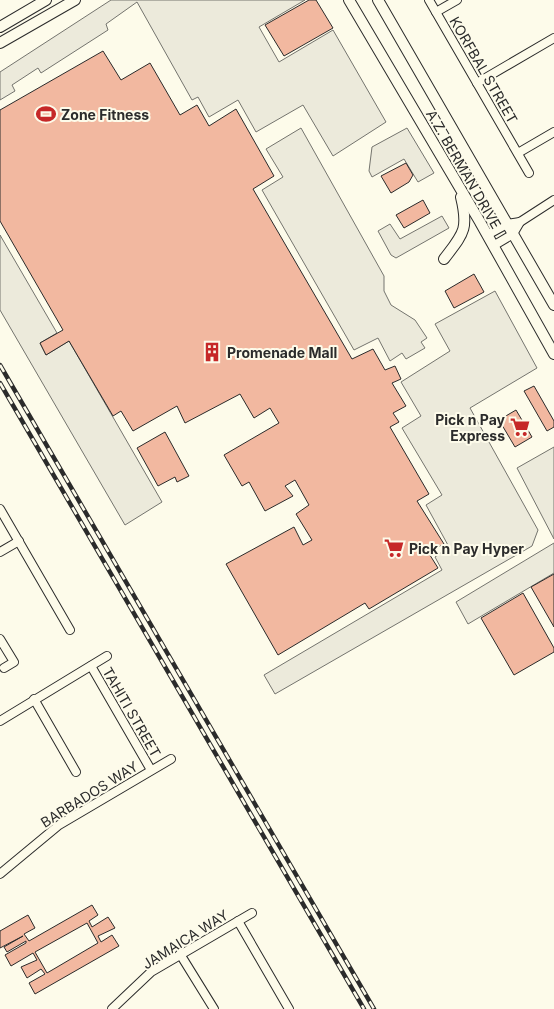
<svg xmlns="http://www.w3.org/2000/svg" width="554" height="1009" font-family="Inter,sans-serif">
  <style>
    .parking { fill: #eceadb; stroke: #74746e }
    .building { fill: #f2b8a0; stroke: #2b2b2b; fill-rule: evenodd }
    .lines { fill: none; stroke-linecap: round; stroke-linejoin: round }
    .minor-casing { stroke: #2b2b2b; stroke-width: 10 }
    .secondary-casing { stroke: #2b2b2b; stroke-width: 12 }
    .minor { stroke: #fdfbea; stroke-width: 8 }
    .secondary { stroke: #fdfbea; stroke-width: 10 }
    .rail-casing { stroke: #2b2b2b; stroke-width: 4.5 }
    .rail { stroke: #fdfbea; stroke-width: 2.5; stroke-dasharray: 8; stroke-linecap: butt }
    .labels { text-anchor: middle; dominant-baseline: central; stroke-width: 4; stroke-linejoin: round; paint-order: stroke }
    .street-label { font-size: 14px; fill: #2b2b2b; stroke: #fdfbea }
    .poi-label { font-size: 14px; font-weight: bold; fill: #2b2b2b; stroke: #fdfbea; text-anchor: start }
  </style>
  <rect width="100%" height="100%" fill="#fdfbea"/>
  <!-- parking -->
  <g class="parking">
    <path d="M111 0H305L259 27 279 62 333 30 386 122 333 156 303 105 256 132 238 100 209 117 198 97 192 100 137 2 106 24 108 30 41 73 38 68 12 85 15 91 0 100V72Z"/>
    <path d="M301 128 384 276V291L391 305 415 320 427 338 421 342 425 348 406 359 402 353 390 361 378 338 354 350 262 190 283 177 266 149Z"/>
    <path d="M407 128 434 173 418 182 404 159 372 177 369 171 372 147Z"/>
    <path d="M442 216 449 228 396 258 391 255 378 231 390 224 400 239Z"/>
    <path d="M0 235 57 333 40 343 46 355 69 341 162 502 125 525 0 310Z"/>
    <path d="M495 291 537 368 470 408 538 530 532 546 275 694 264 675 442 570 435 557 449 547 426 505 442 495 402 428 421 416 401 382 450 351 435 324Z"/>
    <path d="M554 447V539L517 468Z"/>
    <path d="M554 543V573L468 624 456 602Z"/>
  </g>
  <!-- building -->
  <g class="building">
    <path d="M309 0H316L333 28 284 56 265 25Z"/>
    <path d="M103 51 121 80 150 63 180 115 197 105 209 126 236 109 274 176 253 189 352 359 373 349 385 370 395 366 401 379 392 383 406 406 393 413 399 422 390 427 429 494 417 501 444 544 428 552 438 568 369 609 365 603 278 655 226 564 294 527 303 545 312 540 296 514 309 505 295 480 285 486 293 496 265 511 249 482 242 486 224 455 279 423 270 408 254 418 240 394 185 423 177 406 133 431 121 411 113 416 69 341 46 355 40 343 63 330 0 221V110Z"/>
    <path d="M406 163 413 175 409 182 391 193 381 176Z"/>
    <path d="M423 200 430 213 404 228 396 215Z"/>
    <path d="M474 274 484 292 454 308 445 291Z"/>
    <path d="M534 386 554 421V427L547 431 524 391Z"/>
    <path d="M516 410 532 437 515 447 499 420Z"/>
    <path d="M165 432 189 476 177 482 175 477 158 486 137 448Z"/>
    <path d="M554 574V627L531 587Z"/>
    <path d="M523 593 554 648V652L514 675 481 618Z"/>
    <path d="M92 905 98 915 89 921 92 927 108 917 115 928 98 936 101 942 112 935 119 946 35 994 29 983 45 974 41 969 27 978 21 967 37 960 33 953 11 966 5 955 26 943V941L7 952 4 947 23 936 0 948V931L28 915 35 928 24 934 29 941ZM87 923 98 943 47 973 35 952Z"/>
  </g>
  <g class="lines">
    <defs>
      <g id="minor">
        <path d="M429 0 529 173"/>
        <path d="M436 12 457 0"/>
        <path d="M477 83 554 38"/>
        <path d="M518 153 554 132"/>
        <path d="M487 235 507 224 520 222 554 200"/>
        <path d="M493 246 513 234 520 222"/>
        <path d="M0 509 70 630"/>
        <path d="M0 552 19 541"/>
        <path d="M0 639 14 662 4 668"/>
        <path d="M91 666 151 770"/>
        <path d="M34 699 76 772"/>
        <path d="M0 721 107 656"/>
        <path d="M0 874 59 825 171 759"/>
        <path d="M238 921 289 1009"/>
        <path d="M180 954 214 1009"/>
        <path d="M112 1009 151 972 252 913"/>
      </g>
      <g id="secondary">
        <path d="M349 0 480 222 554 354"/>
        <path d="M378 0 554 305"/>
        <path d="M0 27 46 0"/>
        <path d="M0 43 75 0"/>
        <path d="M444 259C463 234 469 230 461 197"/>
      </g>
    </defs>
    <!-- minor casing -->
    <use href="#minor" class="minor-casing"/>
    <!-- secondary casing -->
    <use href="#secondary" class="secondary-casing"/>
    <!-- minor -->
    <use href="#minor" class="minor"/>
    <!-- secondary -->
    <use href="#secondary" class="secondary"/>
    <defs>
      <g id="rail">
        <path d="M0 365 374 1009"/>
        <path d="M0 383 364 1009"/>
      </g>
    </defs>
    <!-- rail casing -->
    <use href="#rail" class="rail-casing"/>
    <!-- rail -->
    <use href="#rail" class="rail"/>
  </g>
  <!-- icons -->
  <defs>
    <symbol id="stadium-bare" viewBox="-9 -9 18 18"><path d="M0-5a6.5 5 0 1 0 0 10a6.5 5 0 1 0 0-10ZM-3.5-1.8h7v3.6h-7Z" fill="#c62828" stroke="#fdfbea" stroke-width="2.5" paint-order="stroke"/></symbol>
    <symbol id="building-bare" viewBox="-9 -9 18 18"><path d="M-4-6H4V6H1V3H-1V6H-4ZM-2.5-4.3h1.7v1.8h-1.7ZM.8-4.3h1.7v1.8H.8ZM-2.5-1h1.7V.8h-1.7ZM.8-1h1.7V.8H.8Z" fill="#c62828" stroke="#fdfbea" stroke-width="2.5" paint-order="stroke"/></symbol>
    <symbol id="supermarket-bare" viewBox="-9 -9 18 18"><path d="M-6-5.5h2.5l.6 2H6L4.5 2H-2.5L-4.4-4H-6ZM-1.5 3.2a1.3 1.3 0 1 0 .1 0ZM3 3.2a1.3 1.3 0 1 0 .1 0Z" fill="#c62828" stroke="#fdfbea" stroke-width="2.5" paint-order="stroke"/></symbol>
  </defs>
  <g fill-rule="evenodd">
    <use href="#stadium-bare" x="32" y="100" width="28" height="28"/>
    <use href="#building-bare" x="198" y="338" width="28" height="28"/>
    <use href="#supermarket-bare" x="506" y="413" width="28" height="28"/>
    <use href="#supermarket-bare" x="380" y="534" width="28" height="28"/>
  </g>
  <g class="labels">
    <!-- street labels -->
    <g class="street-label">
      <text transform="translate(484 70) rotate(60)">KORFBAL STREET</text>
      <text transform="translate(464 169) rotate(60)">A.Z. BERMAN DRIVE</text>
      <text transform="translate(132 712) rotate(60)">TAHITI STREET</text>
      <text transform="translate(89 794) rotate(-32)">BARBADOS WAY</text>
      <text transform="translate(185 939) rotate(-32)">JAMAICA WAY</text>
    </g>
    <!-- poi labels -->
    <g class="poi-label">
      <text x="61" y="114">Zone Fitness</text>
      <text x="227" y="352">Promenade Mall</text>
      <text x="505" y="419" text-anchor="end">Pick n Pay<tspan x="505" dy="16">Express</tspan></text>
      <text x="409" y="548">Pick n Pay Hyper</text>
    </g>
  </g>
</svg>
